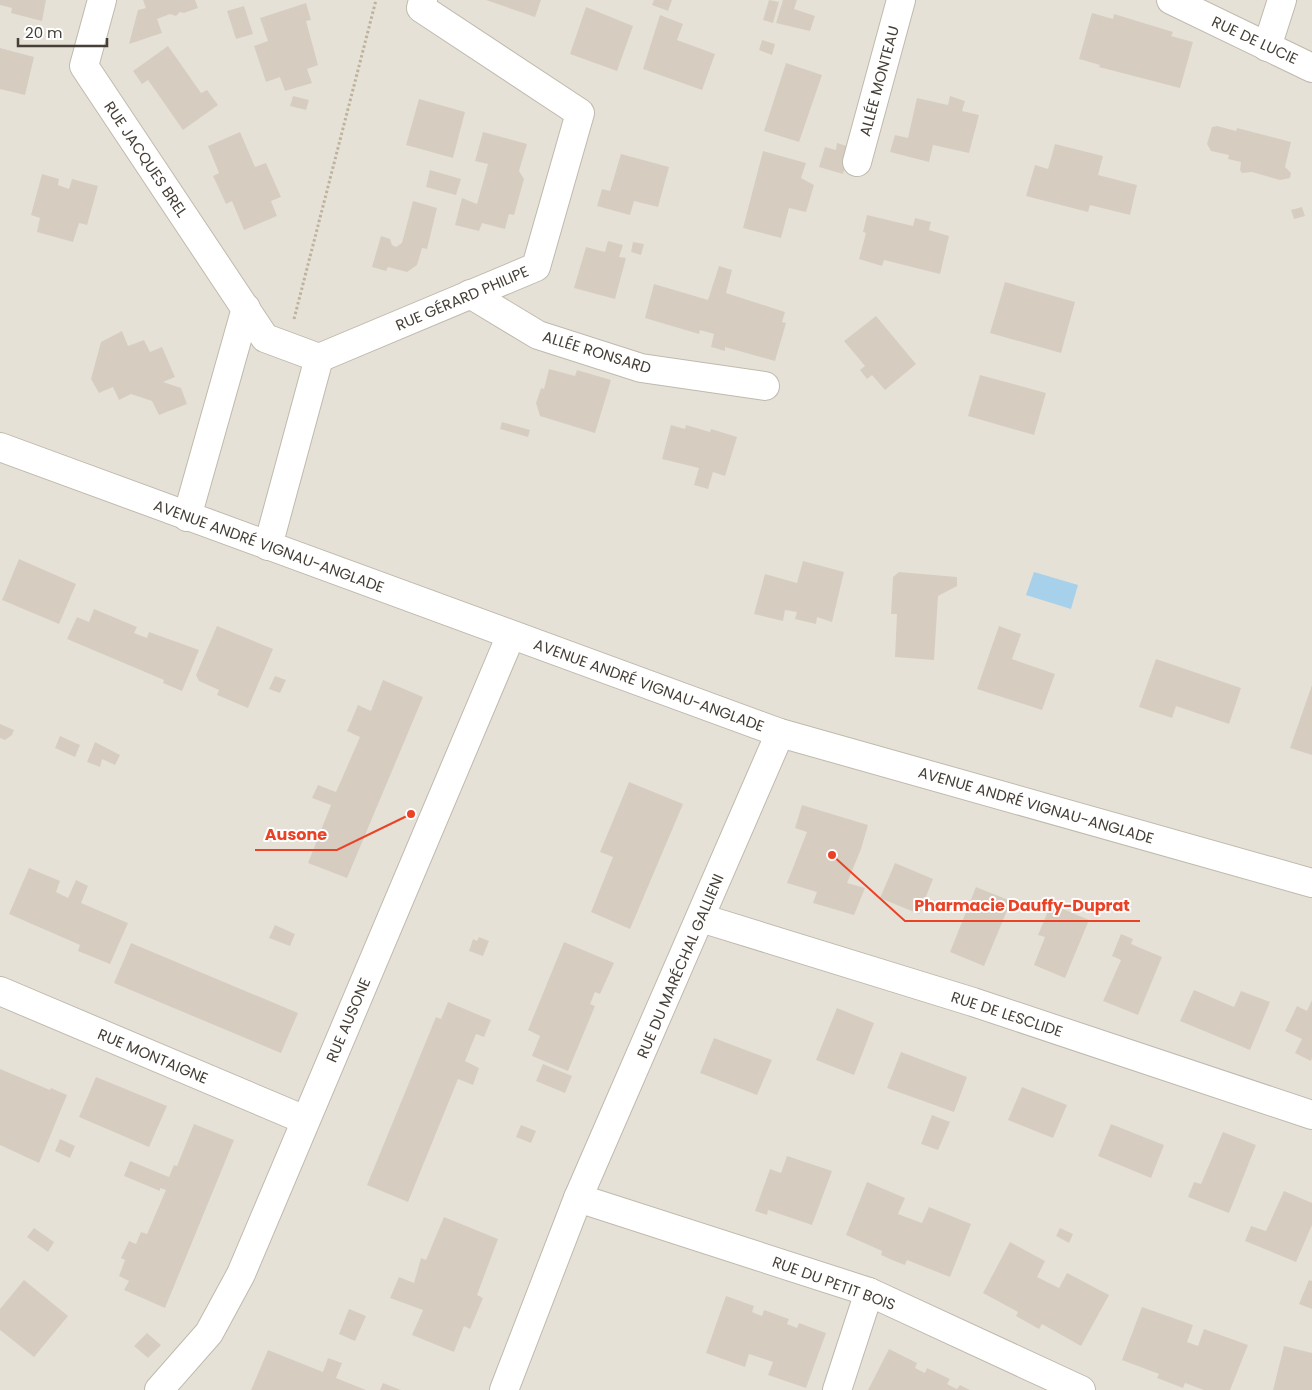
<svg xmlns="http://www.w3.org/2000/svg" width="1312" height="1390" font-family="Poppins,sans-serif">
  <style>
    .residential { fill: #e6e1d6 }
    .water { fill: #a7d0eb }
    .building { fill: #d6cdc0 }
    .lines { fill: none; stroke-linecap: round; stroke-linejoin: round }
    .minor-casing { stroke: #c0b9ad; stroke-width: 30 }
    .path { stroke: #beb29d; stroke-width: 3; stroke-dasharray: 2.5 2.5; stroke-linecap: butt }
    .minor { stroke: #fff; stroke-width: 28 }
    .labels { text-anchor: middle; dominant-baseline: central; stroke-width: 4; stroke-linejoin: round; paint-order: stroke }
    .street-label { font-size: 15px; fill: #453f37; stroke: #fff }
    .leader { fill: none; stroke: #eb4226; stroke-width: 2 }
    .callout-dot { fill: #eb4226; stroke: #fff; stroke-width: 2 }
    .callout-label { font-size: 16px; text-anchor: middle; font-weight: bold; fill: #eb4226; stroke: #fff; stroke-width: 4; stroke-linejoin: round; paint-order: stroke }
  </style>
  <rect width="100%" height="100%" fill="#f2efe7"/>
  <!-- residential -->
  <rect class="residential" x="0" y="0" width="1312" height="1390"/>
  <!-- water -->
  <path class="water" d="M1034 572 1078 585 1071 609 1026 595Z"/>
  <!-- building -->
  <g class="building">
    <path d="M0 0H46L42 21 11 13 12 8 0 5Z"/>
    <path d="M143 0H195L198 8 184 13 180 12 176 16 170 14 157 19 162 33 129 44 138 10 146 8Z"/>
    <path d="M486 0H541L535 17Z"/>
    <path d="M654 0H672L668 11 652 5Z"/>
    <path d="M769 0 779 2 773 23 763 20Z"/>
    <path d="M783 0H797L794 9 815 16 810 31 776 23Z"/>
    <path d="M306 3 311 20 306 21 318 65 307 69 312 83 285 91 280 77 266 82 254 46 268 41 260 18Z"/>
    <path d="M244 6 253 34 236 39 227 11Z"/>
    <path d="M586 7 633 26 617 71 570 54Z"/>
    <path d="M1092 13 1113 19 1114 14 1173 32 1171 36 1193 42 1180 88 1099 67 1100 65 1079 59Z"/>
    <path d="M660 15 683 24 677 40 715 54 702 90 643 69Z"/>
    <path d="M762 40 775 44 772 55 759 50Z"/>
    <path d="M168 46 201 93 207 90 218 105 183 130 148 80 142 84 133 71Z"/>
    <path d="M0 48 34 57 25 95 0 89Z"/>
    <path d="M786 63 822 75 799 142 764 131Z"/>
    <path d="M293 96 309 100 306 110 290 106Z"/>
    <path d="M950 96 965 101 962 111 979 115 969 153 933 145 929 162 890 152 895 135 908 138 917 98 948 105Z"/>
    <path d="M419 99 465 112 453 158 406 145Z"/>
    <path d="M1217 126 1236 131 1237 128 1291 142 1285 167 1291 173 1290 178 1280 180 1252 172 1242 173 1240 170 1241 162 1228 159 1229 155 1211 151 1207 144 1212 127Z"/>
    <path d="M240 132 255 167 266 163 281 197 271 201 277 216 244 230 232 201 226 204 213 176 219 173 208 146Z"/>
    <path d="M483 132 527 144 519 171 524 179 514 215 509 214 505 229 482 223 479 231 455 225 462 198 477 204 488 164 475 161Z"/>
    <path d="M837 143 850 147 843 174 819 167 825 147 836 150Z"/>
    <path d="M1055 144 1103 156 1098 175 1137 185 1130 215 1090 205 1088 212 1026 196 1035 165 1048 169Z"/>
    <path d="M763 151 806 163 801 178 814 185 806 212 789 208 781 238 743 228Z"/>
    <path d="M621 154 669 167 658 207 634 201 630 215 597 206 602 189 610 191Z"/>
    <path d="M430 170 461 179 456 195 426 187Z"/>
    <path d="M42 174 59 179 58 185 69 189 72 179 98 186 87 225 79 223 73 242 37 232 40 218 31 215Z"/>
    <path d="M413 201 437 208 427 249 422 248 417 265 407 272 388 267 386 271 372 267 381 236 390 239 392 245 396 247 402 243Z"/>
    <path d="M1302 207 1305 216 1294 219 1291 210Z"/>
    <path d="M867 215 913 226 915 218 931 222 929 230 949 236 940 274 884 260 882 266 859 259 866 233 863 232Z"/>
    <path d="M608 241 623 245 619 257 626 258 615 299 574 288 586 247 605 252Z"/>
    <path d="M633 242 644 244 641 255 631 252Z"/>
    <path d="M719 266 732 270 726 293 785 312 782 322 786 323 775 361 725 347V351L711 347 714 334 700 330 699 334 645 318 654 284 708 300Z"/>
    <path d="M1005 282 1075 302 1061 353 990 333Z"/>
    <path d="M876 316 916 364 885 390 872 375 867 379 860 370 865 366 844 341Z"/>
    <path d="M122 331 128 346 144 340 150 352 162 347 175 377 163 382 181 388 187 404 159 415 152 401 131 394 119 400 113 387 99 393 91 379 101 342Z"/>
    <path d="M549 369 575 376 577 370 611 380 595 433 540 416 536 403 541 388 544 389Z"/>
    <path d="M980 375 1046 393 1034 435 968 416Z"/>
    <path d="M502 422 530 430 528 437 500 429Z"/>
    <path d="M671 425 685 429 686 425 710 432 711 429 737 437 725 476 713 472 708 489 694 485 699 468 662 459Z"/>
    <path d="M19 559 76 584 59 624 2 600Z"/>
    <path d="M803 561 844 572 832 622 817 617 816 624 795 619 797 612 785 610 783 621 754 614 765 574 797 583Z"/>
    <path d="M899 572 957 577V586L938 596 934 660 895 657 897 614H891L893 577Z"/>
    <path d="M94 609 137 627 134 633 147 638 149 632 199 650 182 691 163 683 164 680 67 639 77 617 89 622Z"/>
    <path d="M217 626 273 649 248 708 217 695 219 690 199 681 196 675Z"/>
    <path d="M999 626 1021 634 1012 659 1055 674 1042 710 977 689Z"/>
    <path d="M1156 659 1241 688 1229 724 1176 706 1172 718 1139 707Z"/>
    <path d="M275 676 286 680 280 693 269 689Z"/>
    <path d="M383 680 423 697 347 878 308 863 331 805 312 798 318 785 336 792 360 737 347 731 358 705 371 711Z"/>
    <path d="M1312 685V755L1290 748Z"/>
    <path d="M0 724 14 730 12 735 5 740 0 738Z"/>
    <path d="M60 736 80 745 75 757 55 748Z"/>
    <path d="M95 742 120 755 115 765 102 759 100 767 87 762Z"/>
    <path d="M629 782 683 804 630 929 591 912 613 857 600 852Z"/>
    <path d="M802 805 868 825 861 849 847 883 865 888 854 915 813 903 817 892 787 883 807 832 795 828Z"/>
    <path d="M895 863 933 879 919 914 880 898Z"/>
    <path d="M29 868 60 881 56 892 68 898 76 880 88 886 81 903 128 923 110 964 78 951 80 945 9 914Z"/>
    <path d="M976 887 1011 901 984 966 950 952Z"/>
    <path d="M1051 904 1089 920 1065 978 1034 965 1045 937 1038 935Z"/>
    <path d="M275 925 295 934 290 946 269 938Z"/>
    <path d="M1121 934 1133 939 1131 944 1162 957 1138 1015 1103 1001 1121 960 1112 956Z"/>
    <path d="M479 937 489 941 483 956 469 951 473 939 477 941Z"/>
    <path d="M564 942 614 963 600 994 595 992 590 1004 595 1006 568 1071 532 1056 540 1036 528 1030Z"/>
    <path d="M131 943 298 1013 281 1053 114 983Z"/>
    <path d="M1194 990 1234 1007 1241 991 1270 1002 1250 1050 1180 1021Z"/>
    <path d="M1312 1000V1057L1311 1061 1295 1053 1302 1039 1285 1031 1297 1006 1307 1011Z"/>
    <path d="M448 1002 491 1020 484 1037 476 1034 465 1061 479 1068 473 1085 458 1079 408 1202 367 1185 436 1017 441 1019Z"/>
    <path d="M837 1008 874 1023 854 1075 816 1060Z"/>
    <path d="M714 1038 772 1060 757 1095 700 1073Z"/>
    <path d="M901 1052 967 1077 954 1112 887 1088Z"/>
    <path d="M543 1064 572 1076 565 1093 536 1081Z"/>
    <path d="M0 1069 50 1090 51 1088 67 1095 39 1163 0 1145Z"/>
    <path d="M96 1077 167 1106 149 1147 79 1117Z"/>
    <path d="M1022 1087 1067 1105 1053 1138 1008 1120Z"/>
    <path d="M932 1115 950 1122 938 1150 921 1144Z"/>
    <path d="M194 1124 234 1140 165 1308 124 1290 129 1281 119 1276 125 1260 121 1258 129 1241 136 1244 141 1232 147 1234 166 1190 160 1188V1191L124 1176 130 1161 169 1177 174 1165 177 1166Z"/>
    <path d="M1111 1124 1164 1145 1151 1178 1098 1156Z"/>
    <path d="M521 1125 536 1131 531 1143 516 1137Z"/>
    <path d="M1223 1132 1256 1145 1229 1213 1188 1197 1194 1182 1201 1184Z"/>
    <path d="M60 1139 75 1146 70 1158 55 1151Z"/>
    <path d="M787 1156 832 1171 812 1225 768 1210 767 1215 755 1211 770 1169 781 1173Z"/>
    <path d="M867 1182 905 1198 898 1214 922 1223 929 1207 971 1224 950 1277 907 1260 905 1265 892 1260 881 1255 882 1251 846 1235Z"/>
    <path d="M1284 1191 1312 1203V1225L1296 1262 1245 1241 1251 1226 1266 1231Z"/>
    <path d="M444 1217 498 1239 477 1295 483 1298 470 1329 464 1326 454 1352 412 1335 423 1310 390 1298 399 1277 414 1283 421 1258 426 1260Z"/>
    <path d="M34 1228 54 1242 48 1252 27 1237Z"/>
    <path d="M1060 1228 1073 1234 1069 1243 1056 1236Z"/>
    <path d="M1010 1242 1045 1261 1037 1277 1059 1288 1067 1273 1109 1295 1081 1346 1042 1324 1039 1329 1016 1316 1018 1312 983 1293Z"/>
    <path d="M24 1280 68 1316 34 1357 0 1330V1309Z"/>
    <path d="M1309 1280 1312 1281V1309L1299 1304Z"/>
    <path d="M726 1296 754 1306 752 1312 762 1316 764 1310 789 1319 787 1324 797 1328 799 1323 826 1333 806 1388 768 1375 773 1362 749 1354 745 1367 706 1353Z"/>
    <path d="M1142 1307 1193 1325 1187 1342 1198 1346 1204 1329 1248 1345 1230 1390H1204L1185 1383 1183 1388 1157 1378 1159 1374 1122 1360Z"/>
    <path d="M349 1309 366 1316 355 1341 339 1334Z"/>
    <path d="M147 1333 161 1345 148 1358 134 1346Z"/>
    <path d="M1284 1346 1312 1353V1390H1273Z"/>
    <path d="M889 1349 917 1363 915 1368 925 1373 927 1368 950 1379 947 1384 957 1389 960 1385 970 1390H868Z"/>
    <path d="M268 1350 323 1372 328 1358 342 1363 336 1378 366 1390H251Z"/>
    <path d="M383 1383 401 1390H380Z"/>
  </g>
  <g class="lines">
    <defs>
      <g id="minor">
        <path d="M102 0 84 66 265 338 319 358"/>
        <path d="M1171 0 1312 68"/>
        <path d="M1267 47 1282 0"/>
        <path d="M857 162 901 0"/>
        <path d="M470 294 538 335 641 368 765 386"/>
        <path d="M0 447 780 733 1312 883"/>
        <path d="M187 517 246 308"/>
        <path d="M268 546 319 358 536 267 580 113 421 8 423 0"/>
        <path d="M701 918 973 1002 1312 1115"/>
        <path d="M0 991 305 1120"/>
        <path d="M578 1198 869 1292 1081 1390"/>
        <path d="M159 1390 209 1333 241 1274 511 635"/>
        <path d="M504 1390 578 1198 780 733"/>
        <path d="M837 1390 869 1292"/>
      </g>
    </defs>
    <!-- minor casing -->
    <use href="#minor" class="minor-casing"/>
    <!-- path -->
    <path class="path" d="M294 319 376 0"/>
    <!-- minor -->
    <use href="#minor" class="minor"/>
  </g>
  <g class="labels">
    <!-- street labels -->
    <g class="street-label">
      <text transform="translate(1255 40) rotate(25)">RUE DE LUCIE</text>
      <text transform="translate(879 81) rotate(-75)">ALLÉE MONTEAU</text>
      <text transform="translate(146 159) rotate(56)">RUE JACQUES BREL</text>
      <text transform="translate(462 298) rotate(-23)">RUE GÉRARD PHILIPE</text>
      <text transform="translate(597 352) rotate(17)">ALLÉE RONSARD</text>
      <text transform="translate(269 546) rotate(20)">AVENUE ANDRÉ VIGNAU-ANGLADE</text>
      <text transform="translate(649 685) rotate(20)">AVENUE ANDRÉ VIGNAU-ANGLADE</text>
      <text transform="translate(1036 805) rotate(16)">AVENUE ANDRÉ VIGNAU-ANGLADE</text>
      <text transform="translate(680 966) rotate(-67)">RUE DU MARÉCHAL GALLIENI</text>
      <text transform="translate(1007 1014) rotate(18)">RUE DE LESCLIDE</text>
      <text transform="translate(348 1020) rotate(-67)">RUE AUSONE</text>
      <text transform="translate(153 1056) rotate(23)">RUE MONTAIGNE</text>
      <text transform="translate(834 1283) rotate(20)">RUE DU PETIT BOIS</text>
    </g>
  </g>
  <!-- callouts -->
  <path class="leader" d="M411 814L337 850H255M832 855L905 921H1140"/>
  <g class="callout-dot">
    <circle cx="411" cy="814" r="5"/>
    <circle cx="832" cy="855" r="5"/>
  </g>
  <g class="callout-label">
    <text x="296" y="840">Ausone</text>
    <text x="1022" y="911">Pharmacie Dauffy-Duprat</text>
  </g>
  <!-- scale -->
  <path d="M18 38v8h89v-8" fill="none" stroke="#453f37" stroke-width="2.5"/>
  <text x="25" y="38" font-size="15" fill="#453f37" stroke="#ffffff" stroke-width="4" paint-order="stroke">20 m</text>
</svg>
